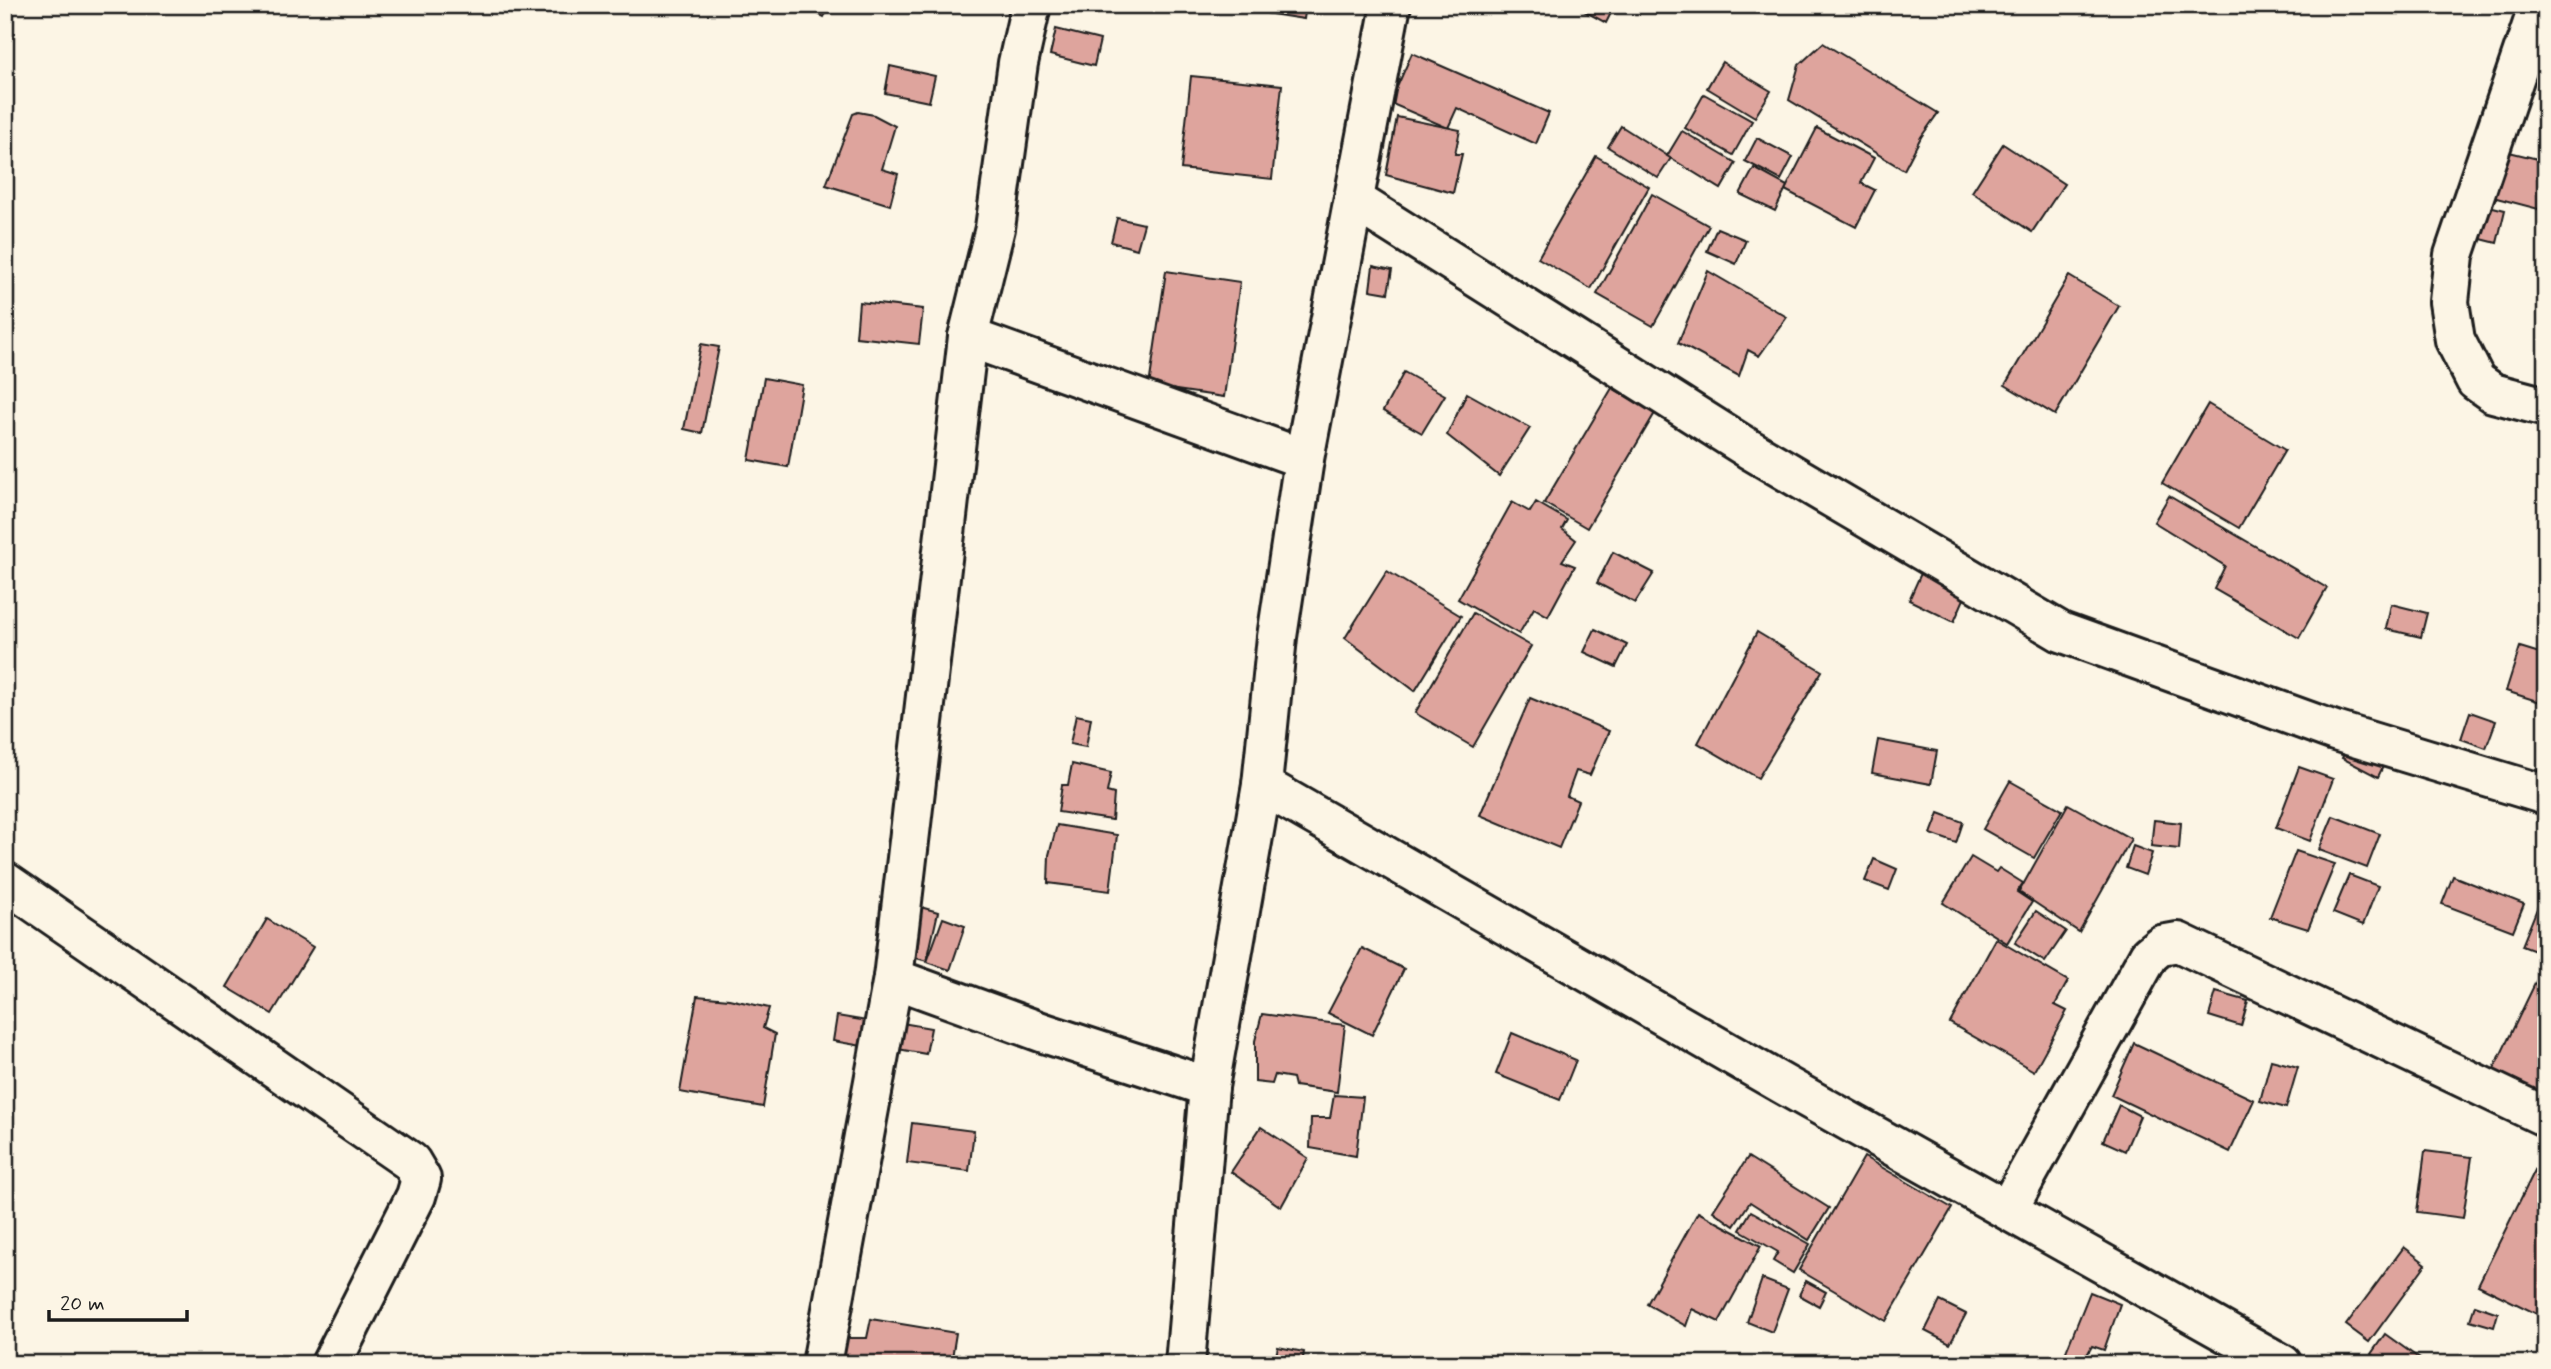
<svg xmlns="http://www.w3.org/2000/svg" width="2551" height="1369" font-family="Mynerve,sans-serif">
  <style>
    .building { fill: #dea49d; stroke: #1c1c1c; stroke-width: 2 }
    .lines { fill: none; stroke-linecap: round; stroke-linejoin: round }
    .street-casing { stroke: #1c1c1c; stroke-width: 44 }
    .street { stroke: #fcf5e5; stroke-width: 38 }
  </style>
  <rect width="100%" height="100%" fill="#fcf5e5"/>
  <filter id="ink" filterUnits="userSpaceOnUse"><feTurbulence type="fractalNoise" baseFrequency=".0143" numOctaves="2"/><feDisplacementMap in="SourceGraphic" scale="14" xChannelSelector="R" yChannelSelector="G"/><feConvolveMatrix kernelMatrix="1 2 1 2 8 2 1 2 1" color-interpolation-filters="sRGB"/></filter>
  <g filter="url(#ink)">
    <!-- building -->
    <g class="building">
      <path d="M800 5H830L824 17Z"/>
      <path d="M1233 5H1306L1304 19 1233 8Z"/>
      <path d="M1573 5H1615L1606 23Z"/>
      <path d="M1056 29 1100 40 1094 66 1050 55Z"/>
      <path d="M1823 43 1938 113 1921 137 1904 170 1789 100 1799 65Z"/>
      <path d="M1412 53 1549 113 1536 144 1457 108 1448 128 1390 103Z"/>
      <path d="M1722 62 1771 91 1755 117 1707 88Z"/>
      <path d="M890 66 935 76 929 102 885 93Z"/>
      <path d="M1191 76 1282 85 1272 179 1181 169Z"/>
      <path d="M1704 94 1752 121 1733 155 1685 128Z"/>
      <path d="M858 112 874 115 895 126 882 169 898 174 890 205 826 185 853 114Z"/>
      <path d="M1397 117 1460 130 1455 154H1462L1453 193 1386 175Z"/>
      <path d="M1621 126 1671 158 1658 178 1608 147Z"/>
      <path d="M1817 128 1874 158 1861 183 1875 190 1856 227 1785 190Z"/>
      <path d="M1682 131 1736 163 1721 189 1667 156Z"/>
      <path d="M1757 138 1793 157 1781 180 1745 161Z"/>
      <path d="M2003 144 2064 184 2032 232 1972 192Z"/>
      <path d="M2501 150 2546 161V211L2489 196Z"/>
      <path d="M1596 156 1649 187 1591 289 1538 258Z"/>
      <path d="M1754 168 1787 186 1775 211 1740 194Z"/>
      <path d="M1652 194 1709 226 1653 326 1597 294Z"/>
      <path d="M2477 203 2505 210 2497 243 2469 236Z"/>
      <path d="M1117 218 1144 224 1137 249 1111 242Z"/>
      <path d="M1717 228 1746 240 1736 264 1707 251Z"/>
      <path d="M1373 266 1392 270 1388 293 1370 290Z"/>
      <path d="M1166 271 1240 282 1224 397 1149 386Z"/>
      <path d="M1708 271 1787 317 1759 356 1748 350 1739 376 1678 343Z"/>
      <path d="M2069 276 2119 306 2055 415 2005 385Z"/>
      <path d="M859 302 923 309 919 344 856 337Z"/>
      <path d="M701 344 719 347 702 433 684 429Z"/>
      <path d="M1404 372 1445 395 1422 433 1383 411Z"/>
      <path d="M764 378 802 385 788 467 749 460Z"/>
      <path d="M1612 388 1655 413 1587 528 1544 503Z"/>
      <path d="M1467 393 1530 428 1499 476 1447 435Z"/>
      <path d="M2208 404 2285 450 2239 528 2162 483Z"/>
      <path d="M2169 496 2327 588 2299 638 2214 589 2225 566 2154 522Z"/>
      <path d="M1512 502 1530 512 1536 502 1567 520 1562 529 1576 540 1562 561 1575 566 1548 616 1534 608 1519 634 1458 599Z"/>
      <path d="M1613 552 1654 573 1635 603 1597 583Z"/>
      <path d="M1387 571 1461 616 1415 691 1345 638Z"/>
      <path d="M1922 571 1967 592 1954 622 1909 600Z"/>
      <path d="M2391 604 2427 613 2421 637 2386 629Z"/>
      <path d="M1473 613 1531 646 1473 747 1415 713Z"/>
      <path d="M1595 629 1627 645 1616 667 1584 652Z"/>
      <path d="M1757 632 1822 671 1758 778 1698 743Z"/>
      <path d="M2520 647 2546 655V685L2540 702 2506 691Z"/>
      <path d="M1530 698 1609 731 1590 775 1576 771 1567 796 1578 801 1559 848 1480 815Z"/>
      <path d="M2470 712 2496 721 2486 748 2461 739Z"/>
      <path d="M1076 715 1091 718 1086 747 1070 744Z"/>
      <path d="M2353 734 2390 752 2378 777 2342 758Z"/>
      <path d="M1878 740 1937 751 1931 784 1872 773Z"/>
      <path d="M1072 764 1111 773 1107 792 1114 794 1112 820 1058 812 1062 785H1068Z"/>
      <path d="M2299 767 2333 779 2310 841 2276 828Z"/>
      <path d="M2010 781 2062 810 2034 858 1983 829Z"/>
      <path d="M2068 804 2131 839 2079 932 2019 892Z"/>
      <path d="M1939 813 1963 822 1956 843 1931 834Z"/>
      <path d="M2333 816 2380 834 2367 868 2319 850Z"/>
      <path d="M2154 820 2181 823 2179 849 2151 846Z"/>
      <path d="M1057 825 1117 835 1110 891 1048 883 1049 855Z"/>
      <path d="M2133 846 2152 853 2145 875 2126 868Z"/>
      <path d="M2296 851 2335 864 2308 929 2270 917Z"/>
      <path d="M1971 857 1996 872 1999 868 2023 883 2017 892 2032 902 2007 943 1943 903Z"/>
      <path d="M1874 859 1897 869 1889 890 1865 881Z"/>
      <path d="M2349 875 2378 886 2363 925 2333 913Z"/>
      <path d="M2453 876 2524 904 2513 931 2442 904Z"/>
      <path d="M2546 886V955L2522 946Z"/>
      <path d="M917 906 938 912 927 961 905 955Z"/>
      <path d="M2036 911 2066 931 2045 962 2015 943Z"/>
      <path d="M943 918 965 926 950 970 927 962Z"/>
      <path d="M267 919 313 947 272 1014 227 987Z"/>
      <path d="M1996 939 2068 981 2055 1005 2067 1011 2034 1071 1950 1023Z"/>
      <path d="M1362 948 1404 969 1372 1035 1328 1013Z"/>
      <path d="M2542 969 2546 971V1080L2534 1108 2487 1083Z"/>
      <path d="M2216 992 2248 1001 2241 1026 2209 1016Z"/>
      <path d="M697 996 729 999 769 1008 763 1028 775 1034 763 1107 680 1092Z"/>
      <path d="M1262 1014 1345 1025 1337 1092 1295 1086 1293 1078 1275 1075 1272 1084 1255 1082V1041Z"/>
      <path d="M837 1016 879 1023 874 1048 833 1041Z"/>
      <path d="M885 1020 931 1028 926 1054 881 1046Z"/>
      <path d="M1512 1033 1576 1060 1560 1100 1496 1074Z"/>
      <path d="M2134 1043 2254 1100 2230 1152 2111 1095Z"/>
      <path d="M2271 1060 2298 1067 2286 1108 2260 1101Z"/>
      <path d="M1334 1095 1363 1097 1356 1156 1310 1148 1311 1118H1330Z"/>
      <path d="M2119 1105 2140 1116 2125 1151 2103 1141Z"/>
      <path d="M912 1123 974 1131 969 1171 907 1163Z"/>
      <path d="M1261 1127 1308 1158 1281 1207 1231 1172Z"/>
      <path d="M2546 1148V1312L2543 1317 2478 1285Z"/>
      <path d="M2425 1151 2472 1157 2463 1218 2417 1212Z"/>
      <path d="M1748 1157 1829 1208 1809 1240 1750 1202 1734 1226 1713 1211Z"/>
      <path d="M1864 1157 1952 1208 1886 1321 1799 1270Z"/>
      <path d="M1751 1211 1810 1244 1793 1273 1773 1261 1778 1252 1740 1230Z"/>
      <path d="M1698 1212 1761 1246 1719 1322 1692 1309 1686 1326 1647 1304Z"/>
      <path d="M2404 1247 2426 1264 2369 1342 2346 1325Z"/>
      <path d="M1762 1279 1788 1289 1772 1332 1747 1322Z"/>
      <path d="M1806 1281 1826 1292 1819 1306 1799 1295Z"/>
      <path d="M2090 1292 2120 1304 2104 1350 2092 1346 2082 1364 2063 1359Z"/>
      <path d="M1940 1301 1966 1314 1950 1344 1925 1331Z"/>
      <path d="M2475 1305 2498 1313 2494 1327 2470 1320Z"/>
      <path d="M871 1319 956 1333 951 1364H842L847 1338H867Z"/>
      <path d="M2385 1334 2420 1359 2417 1364H2385L2371 1354Z"/>
      <path d="M1278 1347 1304 1352 1302 1364H1274Z"/>
    </g>
    <g class="lines">
      <defs>
        <g id="street">
          <path d="M2534 20 2454 255 2449 302 2455 340 2476 381 2493 393 2546 407"/>
          <path d="M1354 200 1749 449 2061 632 2335 731 2546 795"/>
          <path d="M968 337 1304 459"/>
          <path d="M1262 785 1786 1086 2282 1364"/>
          <path d="M5 882 411 1162 421 1179 416 1196 331 1364"/>
          <path d="M893 978 1044 1033 1209 1087"/>
          <path d="M2008 1209 2149 955 2161 945 2178 942 2546 1117"/>
          <path d="M822 1364 893 978 968 337 995 228 1018 63 1031 5"/>
          <path d="M1185 1364 1209 1087 1262 785 1277 637 1304 459 1391 5"/>
        </g>
      </defs>
      <!-- street casing -->
      <use href="#street" class="street-casing"/>
      <!-- street -->
      <use href="#street" class="street"/>
    </g>
  </g>
  <!-- margin -->
  <rect width="2551" height="1369" fill="none" stroke="#fcf5e5" stroke-width="28"/>
  <rect x="14" y="14" width="2523" height="1341" fill="none" stroke="#1c1c1c" stroke-width="2.5" filter="url(#ink)"/>
  <!-- scale -->
  <path d="M49 1310v10h138v-10" fill="none" stroke="#1c1c1c" stroke-width="3.5"/>
  <text x="60" y="1310" font-size="21" fill="#1c1c1c" stroke="#fcf5e5" stroke-width="5" paint-order="stroke">20 m</text>
</svg>
